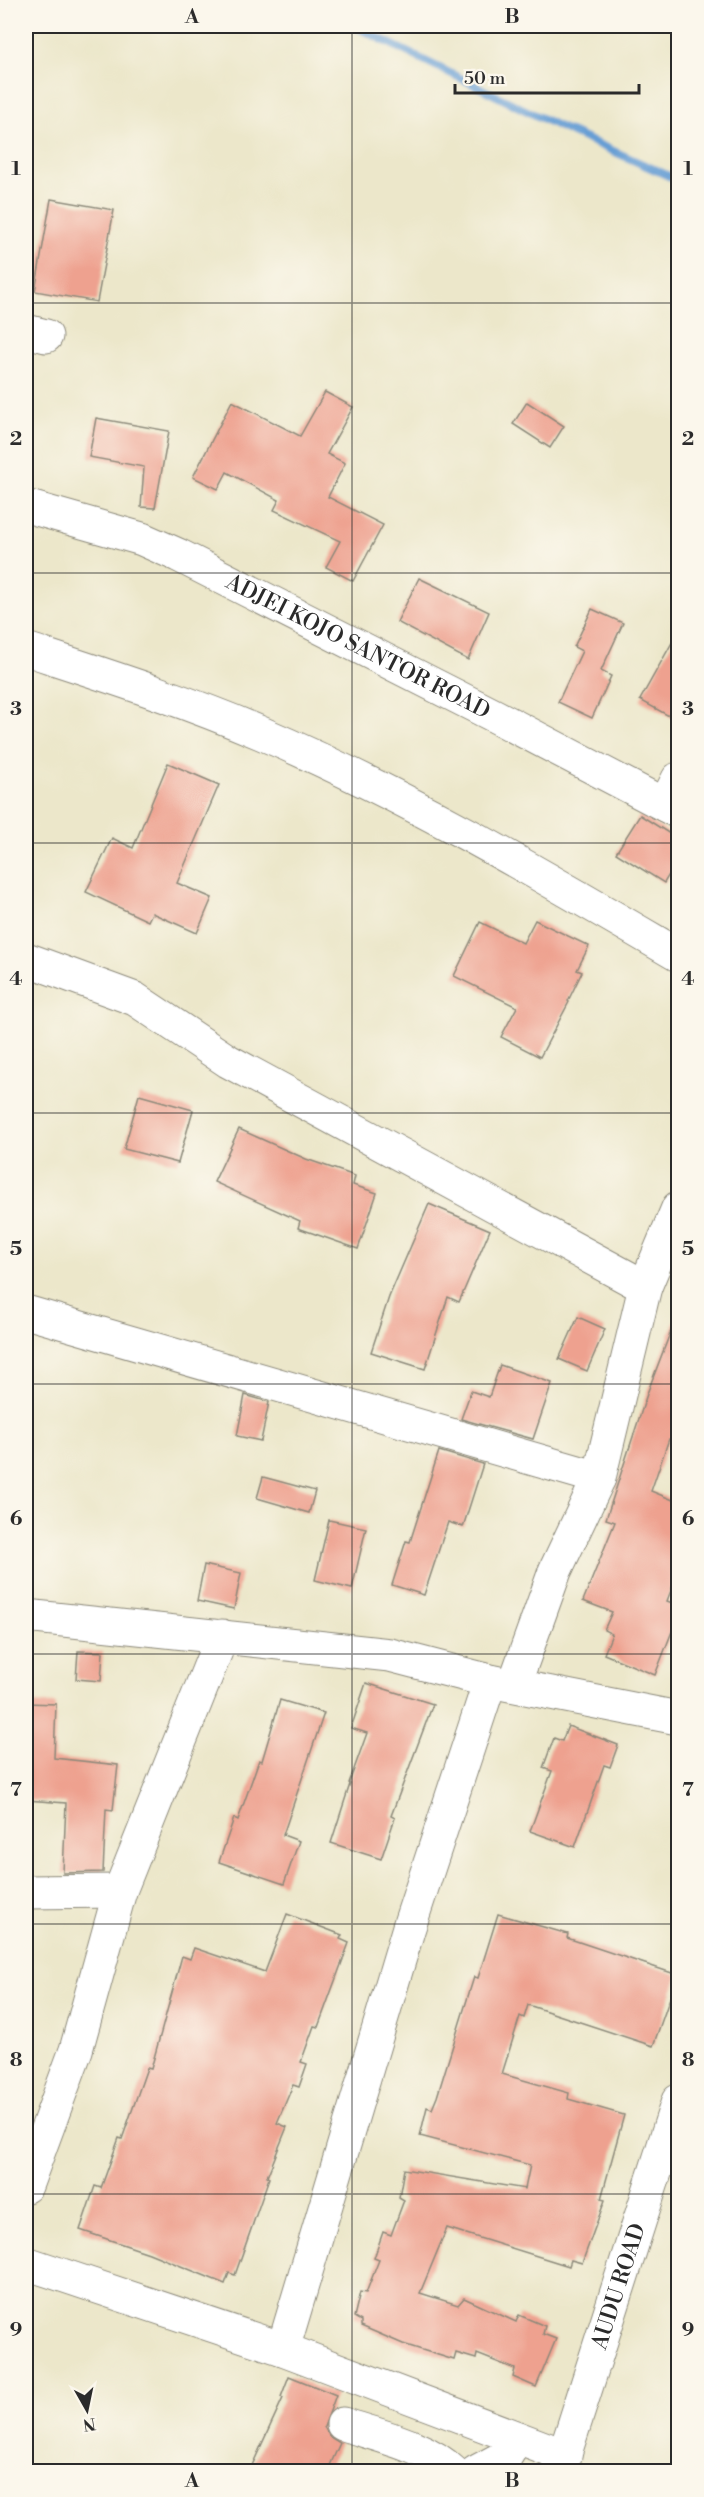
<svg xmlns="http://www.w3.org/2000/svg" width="704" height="2497" font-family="'Libre Bodoni',serif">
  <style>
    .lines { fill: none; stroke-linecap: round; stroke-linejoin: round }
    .stream { stroke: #669ed4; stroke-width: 8 }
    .building { fill: #eea18f }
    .minor-casing { stroke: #8c897a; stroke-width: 35 }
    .minor { stroke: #fff; stroke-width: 33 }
    .grid { fill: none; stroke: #2b2b2b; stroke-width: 1.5; stroke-opacity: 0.55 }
    .labels { text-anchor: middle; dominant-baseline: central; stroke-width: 5; stroke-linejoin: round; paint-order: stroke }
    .street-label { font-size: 22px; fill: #2b2b2b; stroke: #fbf7ec }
    .neatline { fill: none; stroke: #2b2b2b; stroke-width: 2 }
    .grid-label { font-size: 20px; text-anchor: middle; font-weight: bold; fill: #2b2b2b }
  </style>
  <rect width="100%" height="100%" fill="#fbf7ec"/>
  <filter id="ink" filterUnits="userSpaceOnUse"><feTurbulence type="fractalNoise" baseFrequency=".0167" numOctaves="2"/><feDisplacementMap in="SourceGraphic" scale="12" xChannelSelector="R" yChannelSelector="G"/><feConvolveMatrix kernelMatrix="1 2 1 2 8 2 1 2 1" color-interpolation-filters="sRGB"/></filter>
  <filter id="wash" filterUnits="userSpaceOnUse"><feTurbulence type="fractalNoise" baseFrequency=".008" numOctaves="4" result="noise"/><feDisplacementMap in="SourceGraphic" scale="24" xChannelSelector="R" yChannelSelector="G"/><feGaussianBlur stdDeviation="1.35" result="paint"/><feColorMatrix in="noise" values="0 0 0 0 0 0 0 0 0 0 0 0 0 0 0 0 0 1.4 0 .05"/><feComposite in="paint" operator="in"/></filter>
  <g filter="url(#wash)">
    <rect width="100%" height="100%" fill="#ece7ca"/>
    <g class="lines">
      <!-- stream -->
      <path class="stream" d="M354 26 566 130 678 180"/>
    </g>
    <g id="blocks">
      <!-- building -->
      <g class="building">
        <path d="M51 199 114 210 97 302 35 291Z"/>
        <path d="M325 392 353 407 327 454 345 463 328 497 383 525 353 581 326 567 340 541 274 510 279 500 227 472 218 489 193 477 232 401 300 436Z"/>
        <path d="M527 402 564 426 550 448 513 424Z"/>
        <path d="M96 418 169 431 155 508 141 507 144 467 89 457Z"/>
        <path d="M419 578 489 612 468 660 397 622Z"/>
        <path d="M592 609 623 623 601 671 611 676 592 718 558 702 582 651 574 647Z"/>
        <path d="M678 632V721L640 700Z"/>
        <path d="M168 763 219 785 177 883 212 898 197 933 152 913 148 921 86 892 112 838 133 848Z"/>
        <path d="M640 815 678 839V860L664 883 616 853Z"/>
        <path d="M535 920 589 946 577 970 582 972 568 1001 569 1002 540 1057 501 1037 517 1007 454 976 480 922 523 943Z"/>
        <path d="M139 1095 193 1110 178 1163 124 1149Z"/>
        <path d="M239 1129 306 1159 355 1176 353 1185 377 1193 358 1249 298 1228 300 1221 214 1182Z"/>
        <path d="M429 1204 490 1230 459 1302 448 1297 425 1369 371 1352 389 1297Z"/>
        <path d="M677 1315 678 1443 669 1439 651 1491 678 1502V1572L667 1601 678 1605V1616L655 1675 604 1654 612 1634 604 1630 612 1612 583 1601 615 1522 606 1519 648 1391Z"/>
        <path d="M578 1317 605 1329 587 1371 559 1359Z"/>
        <path d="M500 1365 552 1383 533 1439 461 1419 471 1391 489 1397Z"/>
        <path d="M245 1395 269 1402 261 1441 237 1436Z"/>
        <path d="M439 1451 483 1464 463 1527 448 1522 424 1595 392 1585 406 1541 410 1542Z"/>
        <path d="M263 1477 315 1491 309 1513 257 1498Z"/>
        <path d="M329 1520 366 1528 352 1589 315 1580Z"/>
        <path d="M204 1565 241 1573 234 1609 197 1601Z"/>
        <path d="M78 1651 103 1652 101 1681 76 1679Z"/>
        <path d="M366 1683 433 1704 391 1816 395 1818 381 1859 331 1843 350 1784 349 1783 367 1733 351 1728Z"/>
        <path d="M280 1700 324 1713 283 1835 299 1841 284 1884 219 1862 234 1818 238 1820 259 1760 262 1761Z"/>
        <path d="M26 1703 56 1704 54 1758 118 1765 113 1810 106 1809 103 1872 63 1873 66 1803 26 1800Z"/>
        <path d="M568 1726 618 1745 610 1767 604 1765 575 1847 530 1831 552 1771 543 1768 554 1738 562 1741Z"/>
        <path d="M287 1914 342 1935 340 1939 349 1943 318 2027 314 2026 301 2062 307 2064 299 2087 293 2085 277 2123 287 2127 267 2177 269 2178 235 2275 229 2273 225 2284 149 2253 80 2230 95 2186 101 2188 119 2138 122 2139 147 2068 151 2069 182 1956 190 1959 194 1948 265 1972Z"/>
        <path d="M498 1914 568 1934 567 1938 678 1975 653 2046 528 2005 524 2018 520 2016 502 2074 569 2093 568 2099 624 2115 601 2199 605 2200 582 2263 571 2260 569 2266 447 2228 420 2293 458 2305 464 2298 516 2322 519 2315 545 2326 543 2334 556 2339 536 2387 513 2377 515 2369 477 2354 476 2359 456 2353 454 2360 403 2344 361 2326V2321L354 2317 360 2292 366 2293 379 2260 374 2258 383 2232 391 2235 404 2200 399 2197 404 2169 525 2189 530 2165 420 2136 427 2107 432 2109 437 2097 474 1977 478 1978Z"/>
        <path d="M289 2376 336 2395 324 2427 330 2437 340 2443 327 2472H249L283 2398 281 2397Z"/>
      </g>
    </g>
  </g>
  <g filter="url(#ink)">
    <use href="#blocks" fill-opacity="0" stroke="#8c897a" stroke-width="1.5"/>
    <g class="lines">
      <defs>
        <g id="minor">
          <path d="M26 331 46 336"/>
          <path id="s1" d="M26 506 142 539 178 555 495 716 678 812"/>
          <path d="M26 649C105 675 184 700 261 733 406 795 543 876 678 955"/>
          <path d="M665 805 678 779"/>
          <path d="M26 959 135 999 228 1061 645 1287"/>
          <path d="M26 1312 599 1478"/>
          <path d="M26 1616 390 1655 490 1681 678 1718"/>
          <path d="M514 1685 555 1571 599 1478 645 1287 678 1208"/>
          <path d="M26 1892 120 1891"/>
          <path d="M26 2186 76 2050 120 1891 222 1636"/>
          <path d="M26 2263 283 2349 565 2456"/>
          <path d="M283 2349 409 1927 490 1681"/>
          <path d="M343 2424C379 2436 425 2445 453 2472"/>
          <path d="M476 2472 506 2456 517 2438"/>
          <path id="s2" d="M559 2472 678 2101"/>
        </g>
      </defs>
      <!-- minor casing -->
      <use href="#minor" class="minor-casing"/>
      <!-- minor -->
      <use href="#minor" class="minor"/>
    </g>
  </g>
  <!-- grid -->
  <path class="grid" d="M352 26V2472M26 303H678M26 573H678M26 843H678M26 1113H678M26 1384H678M26 1654H678M26 1924H678M26 2194H678"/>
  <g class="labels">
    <!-- street labels -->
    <g class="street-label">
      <text stroke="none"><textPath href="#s1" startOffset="362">ADJEI KOJO SANTOR ROAD</textPath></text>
      <text stroke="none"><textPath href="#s2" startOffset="195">AUDU ROAD</textPath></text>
    </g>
  </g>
  <!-- margin -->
  <rect width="704" height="2497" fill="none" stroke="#fbf7ec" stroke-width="66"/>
  <!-- north arrow -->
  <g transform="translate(87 2410) rotate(171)" stroke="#fbf7ec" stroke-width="4.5" paint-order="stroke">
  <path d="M0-4.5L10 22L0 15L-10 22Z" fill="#2b2b2b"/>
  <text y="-9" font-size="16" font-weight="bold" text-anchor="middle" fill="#2b2b2b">N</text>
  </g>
  <!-- scale -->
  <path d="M455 84v9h184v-9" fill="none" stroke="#2b2b2b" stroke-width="3"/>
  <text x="464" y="84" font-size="18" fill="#2b2b2b" stroke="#fbf7ec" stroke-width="4.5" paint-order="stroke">50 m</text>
  <rect x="33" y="33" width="638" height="2431" class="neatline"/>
  <g class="grid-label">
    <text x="192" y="23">A</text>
    <text x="512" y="23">B</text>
    <text x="16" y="175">1</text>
    <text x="688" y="175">1</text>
    <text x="16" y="445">2</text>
    <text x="688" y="445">2</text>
    <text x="16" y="715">3</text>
    <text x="688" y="715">3</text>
    <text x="16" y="985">4</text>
    <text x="688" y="985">4</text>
    <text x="16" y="1255">5</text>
    <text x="688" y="1255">5</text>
    <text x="16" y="1525">6</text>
    <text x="688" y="1525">6</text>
    <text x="16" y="1796">7</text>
    <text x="688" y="1796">7</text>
    <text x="16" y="2066">8</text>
    <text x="688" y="2066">8</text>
    <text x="16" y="2336">9</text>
    <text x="688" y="2336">9</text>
    <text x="192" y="2487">A</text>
    <text x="512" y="2487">B</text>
  </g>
</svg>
